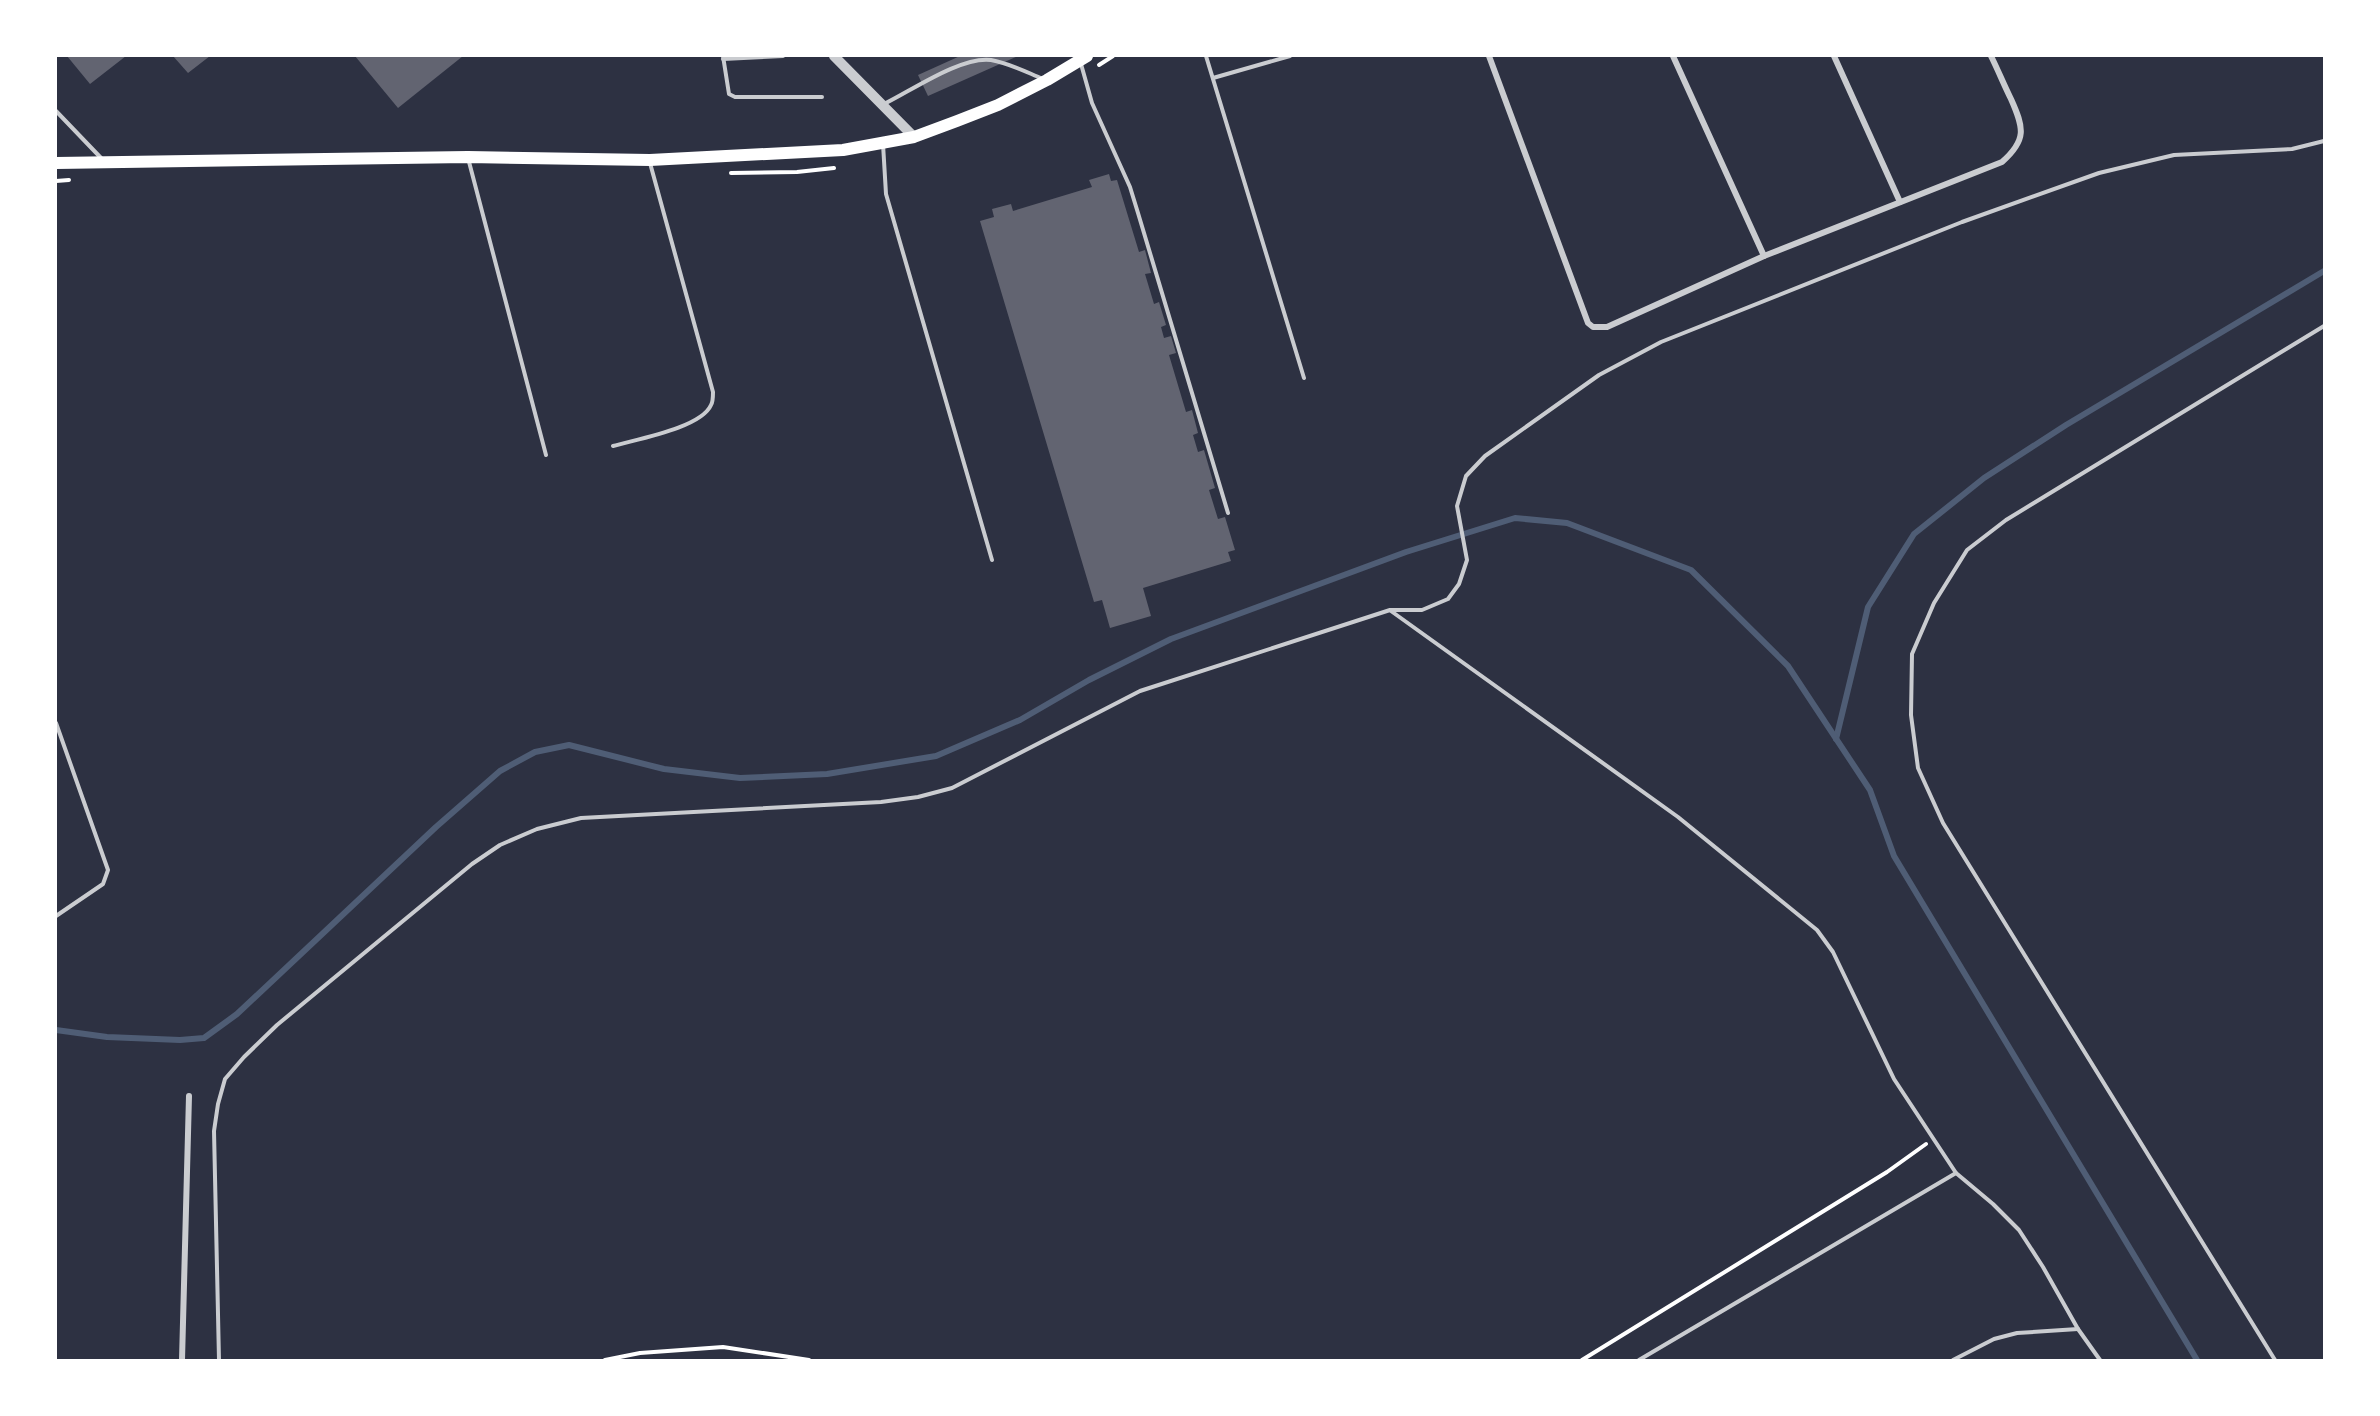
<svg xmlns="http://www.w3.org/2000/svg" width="2380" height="1416" font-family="Roboto,sans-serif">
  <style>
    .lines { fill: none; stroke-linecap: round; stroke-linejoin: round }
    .stream { stroke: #4f5d75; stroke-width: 6 }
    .building { fill: #626471 }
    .path { stroke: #fff; stroke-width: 4 }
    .service { stroke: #caccd0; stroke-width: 4 }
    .minor { stroke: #caccd0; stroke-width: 6 }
    .tertiary { stroke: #caccd0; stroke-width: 10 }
    .secondary { stroke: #fff; stroke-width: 12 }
  </style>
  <rect width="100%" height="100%" fill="#2d3142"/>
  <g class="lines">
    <!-- stream -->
    <g class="stream">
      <path d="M1836 739 1868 607 1914 534 1984 478 2066 425 2324 271"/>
      <path d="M56 1030 107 1037 180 1040 204 1038 237 1014 436 827 500 771 535 752 569 745 664 769 740 778 827 774 936 756 1020 720 1089 680 1171 639 1406 552 1515 518 1567 523 1691 570 1788 666 1870 790 1894 856 2197 1360"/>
    </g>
  </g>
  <!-- building -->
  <g class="building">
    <path d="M67 56H126L90 84Z"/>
    <path d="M173 56H210L188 73Z"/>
    <path d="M355 56H463L398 108Z"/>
    <path d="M960 56H1018L928 96 918 75Z"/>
    <path d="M1109 174 1111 181 1117 180 1139 252 1145 250 1151 273 1145 274 1154 304 1159 302 1166 325 1161 327 1164 338 1171 336 1176 353 1169 355 1186 412 1192 410 1198 433 1193 435 1198 452 1204 450 1215 488 1209 490 1218 519 1225 517 1235 550 1228 552 1231 561 1143 588 1151 616 1110 628 1102 600 1094 602 980 221 994 217 992 209 1011 204 1013 211 1092 187 1089 180Z"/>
  </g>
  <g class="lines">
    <!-- path -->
    <g class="path">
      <path d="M1099 65 1113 56"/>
      <path d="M731 173 797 172 834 168"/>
      <path d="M56 181 69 180"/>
      <path d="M605 1360 640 1353 723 1347 809 1360"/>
      <path d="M1582 1360 1887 1172 1926 1144"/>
    </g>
    <!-- service -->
    <g class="service">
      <path d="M723 56 729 94 735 97H822"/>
      <path d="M1206 56 1304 378"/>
      <path d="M723 59 783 56"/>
      <path d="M1081 64 1092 103 1130 187 1138 213 1228 513"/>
      <path d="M1213 78 1290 56"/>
      <path d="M884 104C911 91 961 56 991 60 1009 63 1026 72 1043 79"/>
      <path d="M56 111 102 159"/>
      <path d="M883 144 886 194 992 560"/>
      <path d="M468 158 546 455"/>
      <path d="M613 446C637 439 701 428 711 405 713 402 713 396 713 392L650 163"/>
      <path d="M1391 611 1678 817 1817 930 1833 952 1894 1079 1956 1173 1993 1204 2019 1230 2043 1267 2078 1329 2100 1360"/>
      <path d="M56 723 108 870 103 884 56 916"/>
      <path d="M219 1360 214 1131 218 1104 225 1079 244 1057 277 1025 472 864 500 845 537 829 581 818 881 802 918 797 952 788 1140 691 1390 610H1422L1448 599 1459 584 1467 560 1457 506 1466 476 1485 456 1599 375 1661 342 1962 222 2099 173 2174 155 2292 149 2324 141"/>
      <path d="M1639 1360 1956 1173"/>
      <path d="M1953 1360 1994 1339 2017 1333 2078 1329"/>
      <path d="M2275 1360 1943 823 1918 768 1911 715 1912 654 1934 603 1967 550 2006 520 2324 326"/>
    </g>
    <!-- minor -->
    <g class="minor">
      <path d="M1489 56 1588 323 1593 327H1607L1764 256 2002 162C2027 140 2024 128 2011 99 2004 85 1998 70 1991 56"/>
      <path d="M1673 56 1764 256"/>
      <path d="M1834 56 1900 202"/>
      <path d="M182 1360 189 1096"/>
    </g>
    <!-- tertiary -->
    <path class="tertiary" d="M834 56 914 137"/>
    <!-- secondary -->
    <path class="secondary" d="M56 163 468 157 650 160 843 150 914 137 957 121 998 105 1047 80 1087 56"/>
  </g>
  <!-- border -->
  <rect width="2380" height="1416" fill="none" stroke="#ffffff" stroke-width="114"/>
</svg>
